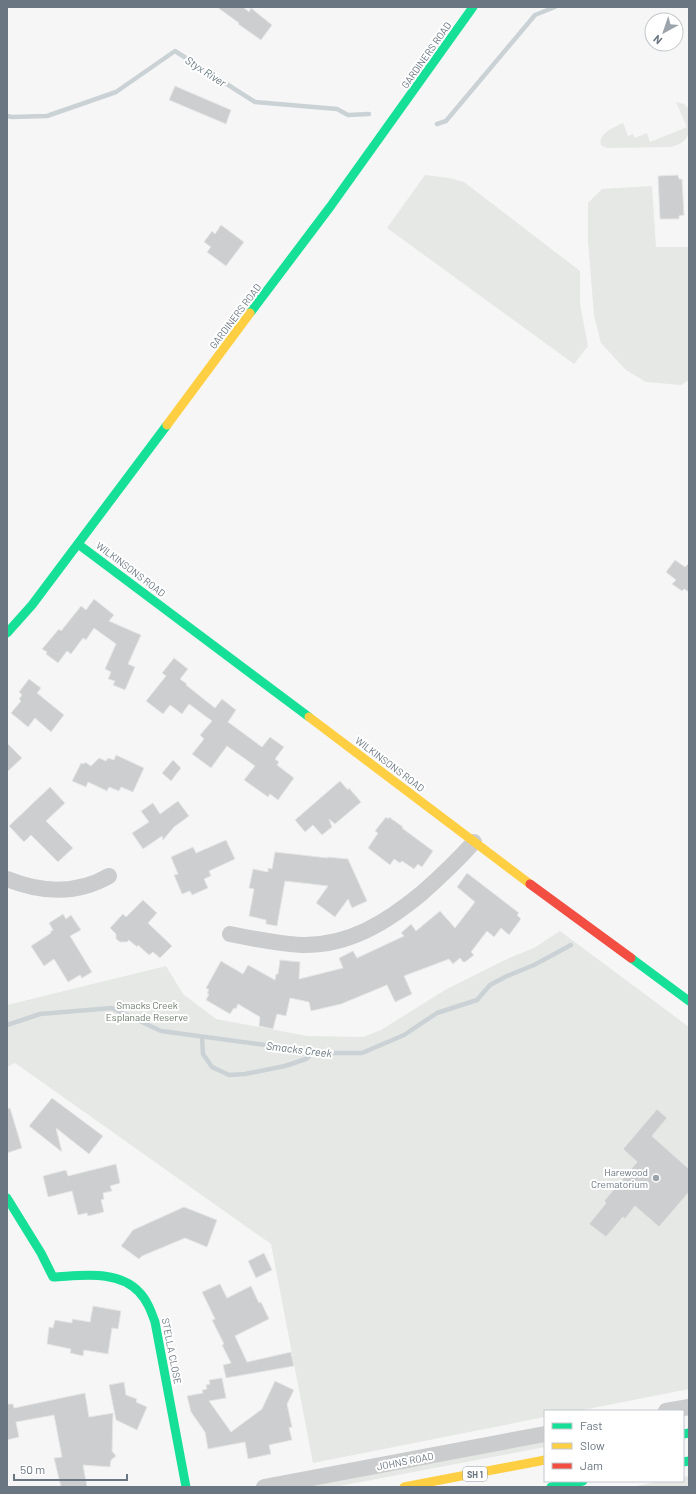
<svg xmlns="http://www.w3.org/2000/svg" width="696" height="1494" font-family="Barlow,sans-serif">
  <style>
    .green { fill: #e5e8e4 }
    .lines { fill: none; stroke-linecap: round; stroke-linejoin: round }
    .stream { stroke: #cbd2d5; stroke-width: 4.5 }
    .building { fill: #cdcecf; stroke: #e6e6e6 }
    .street { stroke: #cbcccd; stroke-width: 16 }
    .fast { stroke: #16e098; stroke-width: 9 }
    .slow { stroke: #ffcf43; stroke-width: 9 }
    .jam { stroke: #f24e42; stroke-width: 9 }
    .poi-dot { fill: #9ba3ab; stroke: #fff; stroke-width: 1.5 }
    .labels { text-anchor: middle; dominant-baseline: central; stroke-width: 4; stroke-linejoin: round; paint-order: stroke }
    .shield { fill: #fff; stroke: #979fa8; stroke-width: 1 }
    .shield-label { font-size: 9px; font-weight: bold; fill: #6a7682 }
    .street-label { font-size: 10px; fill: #6a7682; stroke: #fff }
    .park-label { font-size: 10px; fill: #6a7a68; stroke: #fff }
    .poi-label { font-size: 10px; fill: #6a7682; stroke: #fff; text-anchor: end }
    .water-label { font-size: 11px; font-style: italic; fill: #66767e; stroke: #fff }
  </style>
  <rect width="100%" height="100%" fill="#f6f6f6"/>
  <!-- green -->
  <g class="green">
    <path d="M676 102 684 104 689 109C689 128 694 141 671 147L607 148 601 145C598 133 615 127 623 123L628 136 633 134 635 138 647 133 650 142 687 127Z"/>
    <path d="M425 175 449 178 464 182 580 271V304L588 346 574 364 387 228Z"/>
    <path d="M652 186 656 247H689V380L681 385 646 382 626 370 601 343 594 315 588 241V203L602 189Z"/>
    <path d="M560 931 689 1027V1389L578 1411H545V1417L313 1463 271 1244 15 1063 7 1067V1005L166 966 183 994 216 1019 307 1036 363 1037 381 1030 445 990 509 958 534 948Z"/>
    <path d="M545 1439V1447L334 1487H291Z"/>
    <path d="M689 1476V1487H632L661 1481H683V1477Z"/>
  </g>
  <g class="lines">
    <!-- stream -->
    <g class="stream">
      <path d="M7 116 12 117 47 116 116 92 175 51 255 102 337 109 348 115 369 114"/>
      <path d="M437 124 446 121 535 15 555 7"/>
      <path d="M7 1025 40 1014 112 1008 161 1031 326 1053H362L404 1035 437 1013 477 1000 490 985 507 976 534 965 571 945"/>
      <path d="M202 1037 203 1054 212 1067 229 1075 245 1074 285 1066 306 1059 314 1052"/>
    </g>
  </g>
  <!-- building -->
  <g class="building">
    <path d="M217 7H243L249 12 251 8 272 25 261 40 238 24 239 23Z"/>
    <path d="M175 86 231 110 226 124 169 100Z"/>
    <path d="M678 175 679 179H682L684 215 679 216V219H660L658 176Z"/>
    <path d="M221 225 244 242 226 266 207 252 211 247 204 242 212 231 215 234Z"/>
    <path d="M675 560 685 567 689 563V592L684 589 682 591 672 584 676 580 666 572Z"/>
    <path d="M94 599 114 615 109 621 141 635 128 664 135 667 125 690 113 685 115 681 108 679 111 672 105 669 116 644 94 628 86 640 83 638 71 654 67 651 58 663 46 654 47 652 42 649 59 629 61 631 81 606 86 610Z"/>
    <path d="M174 658 188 669 180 679 187 684 186 685 215 708 222 699 236 710 228 722 262 747 270 737 284 747 275 759 279 762 277 765 294 778 278 800 270 794 268 797 244 780 255 766 227 746 211 768 192 754 204 739 200 735 212 721 189 704 182 714 170 705 163 714 146 701 166 676 162 673Z"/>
    <path d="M29 679 41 688 37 693 64 715 51 732 35 718 28 727 11 713 21 701 19 699 22 695 19 692Z"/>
    <path d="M7 743 22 758 7 772Z"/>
    <path d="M116 755 144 768 133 792 121 787 119 791 109 787 107 791 88 782 86 787 72 781 81 763 84 764 85 762 91 766 99 758 106 761 108 758 114 760Z"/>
    <path d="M173 760 181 768 171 781 162 773Z"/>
    <path d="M340 781 348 790 349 788 361 802 335 824 329 819 332 827 322 835 313 825 305 832 295 820Z"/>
    <path d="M50 787 65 803 46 821 73 848 58 862 31 835 24 842 9 826Z"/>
    <path d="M178 801 189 816 174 827 163 840 162 836 143 849 132 833 149 822 141 811 153 803 160 814Z"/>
    <path d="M386 817 388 819 389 817 403 827 402 828 433 851 422 867 418 864 414 869 402 861 400 863 394 859 390 865 368 848 378 833 375 831Z"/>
    <path d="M226 840 235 859 209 871 211 876 204 879 208 888 192 895 190 891 182 894 174 875 178 874 171 857 193 847 196 853Z"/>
    <path d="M275 852 328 858 327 857 348 859 367 901 352 908 348 899 335 917 316 903 328 886 285 881 277 926 266 924V920L249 916 254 889 249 888 253 869 268 872V868L272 869Z"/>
    <path d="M467 873 519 913 517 915 521 919 509 935 501 928 494 937 487 931 471 952 474 955 465 962H463L460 958 453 964 449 959 404 976 412 994 395 1002 387 985 341 1004 311 1011 309 1002 290 998 286 1016 277 1014 273 1029 259 1026 260 1017 238 1004 236 1009 234 1008 230 1014 206 1000 209 994 207 993 209 990 206 988 221 961 243 974 248 965 275 980 276 974H278L280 960 300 962 299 979 343 968 339 958 353 951 357 958 404 936 401 933 411 924 416 931 440 911 455 928 475 902 457 887Z"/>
    <path d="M143 900 157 913 148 923 172 946 160 958 153 952 149 955 138 945 137 947 129 940 127 942H120L116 939V934L110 928 123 914 126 917Z"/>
    <path d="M63 914 66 919 71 915 81 930 70 936 92 972 82 978 80 975 68 982 54 959 44 966 31 946 51 933 50 932 53 930 49 923Z"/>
    <path d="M52 1098 103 1136 89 1154 56 1128 62 1152 29 1126Z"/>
    <path d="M10 1108 22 1148 7 1153V1109Z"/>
    <path d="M657 1109 667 1118 652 1136 689 1169V1192L659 1227 635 1206 625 1219 623 1217 606 1237 589 1224 606 1203 604 1201 637 1162 623 1149Z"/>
    <path d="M116 1164 120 1183 110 1186 112 1191 103 1193 104 1199 101 1200 104 1212 88 1216 87 1213 78 1215 72 1191 48 1197 43 1176 66 1170 68 1176Z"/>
    <path d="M184 1207 217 1220 207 1247 185 1238 142 1256 139 1259 121 1246 133 1230Z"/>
    <path d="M264 1253 272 1270 256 1278 248 1261Z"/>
    <path d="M220 1284 227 1298 251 1286 259 1303 261 1302 269 1319 235 1336 247 1362 291 1352 294 1366 226 1378 223 1365 231 1363 222 1345 224 1344 212 1320 215 1319 202 1292Z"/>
    <path d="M93 1306 121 1311 118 1329 112 1328 108 1354 84 1350 83 1356 70 1353 71 1349 47 1344 49 1327 53 1328 55 1320 72 1323V1319L90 1322Z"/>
    <path d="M222 1378 226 1398 209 1401 231 1432 262 1409 275 1381 294 1390 287 1404 292 1427 289 1428 292 1440 269 1445 271 1454 248 1459 245 1442 208 1449 205 1432 191 1412 187 1396 203 1393 202 1390 207 1389 206 1385 210 1384 209 1380Z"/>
    <path d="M124 1382 126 1395 137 1399 136 1402 147 1407 137 1430 116 1420 109 1385Z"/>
    <path d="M85 1393 89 1417 113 1413 112 1451 116 1456 111 1460 110 1467 83 1465 87 1487H61L54 1458 62 1457 54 1415 16 1422 19 1437 7 1440V1404H13L14 1408Z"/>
  </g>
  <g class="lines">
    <!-- street -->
    <g class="street">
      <path d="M7 879C42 893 76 895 109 876"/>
      <path d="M230 934C254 939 278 944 302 945 349 946 387 922 422 893 440 877 458 860 474 842"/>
      <path d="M666 1411 689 1407"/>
      <path d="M264 1487 545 1434"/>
    </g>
    <!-- fast -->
    <g class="fast">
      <path d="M250 313 330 207 473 7"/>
      <path d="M78 544 309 717"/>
      <path d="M7 633 32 605 167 425"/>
      <path d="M631 958 689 1001"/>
      <path d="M7 1198 41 1253 53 1277C80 1276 118 1269 139 1292 147 1300 151 1311 155 1322L186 1487"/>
      <path d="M683 1434 689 1433"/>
      <path d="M683 1462 689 1461"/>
      <path d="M551 1487 583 1481"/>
    </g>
    <!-- slow -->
    <g class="slow">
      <path d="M167 425 250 313"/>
      <path d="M309 717 530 884"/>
      <path d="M404 1487 545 1460"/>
    </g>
    <!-- jam -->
    <path class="jam" d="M530 884 631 958"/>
  </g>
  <!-- markers -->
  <circle class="poi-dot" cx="656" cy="1178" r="4"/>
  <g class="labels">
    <!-- shield labels -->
    <rect class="shield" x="463" y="1467" width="24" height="14" rx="3"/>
    <g class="shield-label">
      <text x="475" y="1474">SH 1</text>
    </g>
    <!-- street labels -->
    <g class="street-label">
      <text transform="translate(426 55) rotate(-55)">GARDINERS ROAD</text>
      <text transform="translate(235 316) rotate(-53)">GARDINERS ROAD</text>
      <text transform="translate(131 569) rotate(37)">WILKINSONS ROAD</text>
      <text transform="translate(390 764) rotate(37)">WILKINSONS ROAD</text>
      <text transform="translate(172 1351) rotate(79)">STELLA CLOSE</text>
      <text transform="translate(405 1461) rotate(-11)">JOHNS ROAD</text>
    </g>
    <!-- park labels -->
    <g class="park-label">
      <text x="147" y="1005">Smacks Creek<tspan x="147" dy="12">Esplanade Reserve</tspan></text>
    </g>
    <!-- poi labels -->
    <g class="poi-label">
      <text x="648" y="1172">Harewood<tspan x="648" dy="12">Crematorium</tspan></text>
    </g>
    <!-- water labels -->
    <g class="water-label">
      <text transform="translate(206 71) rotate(33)">Styx River</text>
      <text transform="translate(299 1049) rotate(7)">Smacks Creek</text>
    </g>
  </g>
  <!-- border -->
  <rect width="696" height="1494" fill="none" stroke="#6a7682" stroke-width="16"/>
  <!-- legend -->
  <rect x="544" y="1410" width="140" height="72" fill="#ffffff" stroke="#c3c8cd"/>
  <rect x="552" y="1423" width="20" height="6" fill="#16e098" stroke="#c3c8cd"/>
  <text x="580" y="1430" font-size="12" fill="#6a7682">Fast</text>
  <rect x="552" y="1443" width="20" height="6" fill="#ffcf43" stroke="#c3c8cd"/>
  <text x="580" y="1450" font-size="12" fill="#6a7682">Slow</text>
  <rect x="552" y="1463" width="20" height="6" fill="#f24e42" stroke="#c3c8cd"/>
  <text x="580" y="1470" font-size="12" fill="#6a7682">Jam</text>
  <!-- north arrow -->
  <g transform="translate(664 32) rotate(220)"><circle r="19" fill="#ffffff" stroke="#c3c8cd"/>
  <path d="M0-3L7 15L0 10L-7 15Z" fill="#9ba3ab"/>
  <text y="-6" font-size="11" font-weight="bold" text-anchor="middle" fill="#6a7682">N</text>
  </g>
  <!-- scale -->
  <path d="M14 1474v6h113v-6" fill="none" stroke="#6a7682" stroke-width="2"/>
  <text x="20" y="1474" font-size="12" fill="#6a7682" stroke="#ffffff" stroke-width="3" paint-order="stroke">50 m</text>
</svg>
